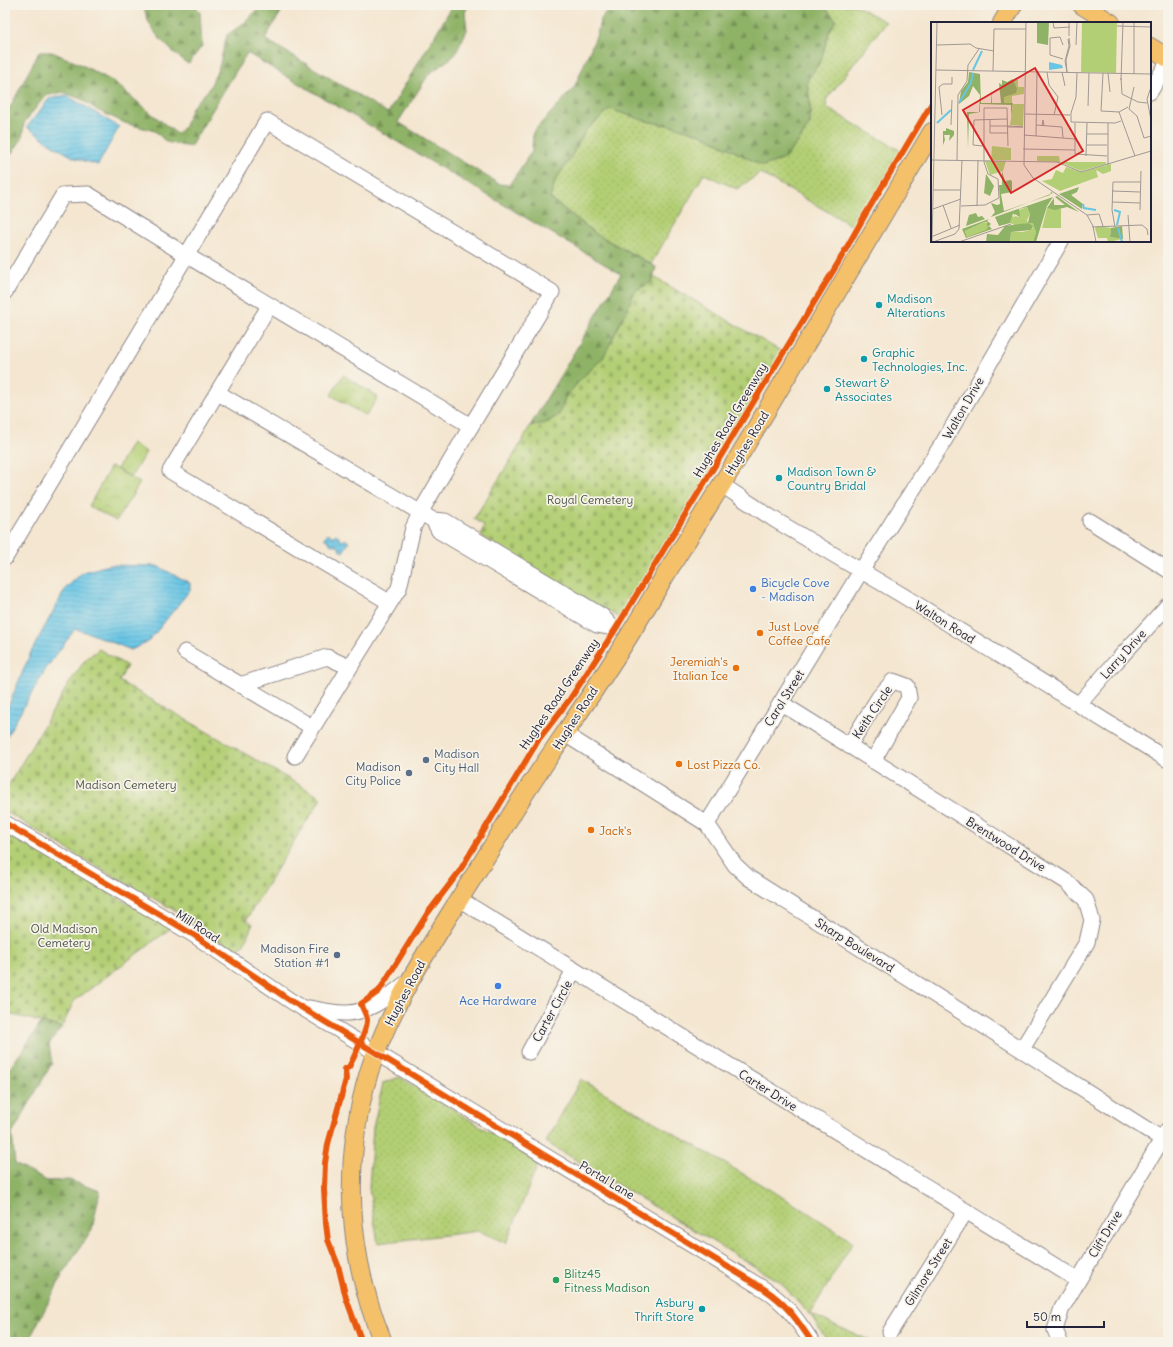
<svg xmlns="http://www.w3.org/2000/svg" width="1173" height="1347" font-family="Delius,sans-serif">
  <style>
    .grass { fill: url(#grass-dots); stroke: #6a7858 }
    .forest { fill: url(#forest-firs); stroke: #586a50 }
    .cemetery { fill: url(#cemetery-stones); stroke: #6a7858 }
    .park { fill: url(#park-crowns); stroke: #6a7858 }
    .pitch { fill: #b3cf75; stroke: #6a7858 }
    .water { fill: url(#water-rules); stroke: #447490 }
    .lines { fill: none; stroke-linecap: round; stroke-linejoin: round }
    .minor-casing { stroke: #8b8486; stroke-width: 17 }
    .major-casing { stroke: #8b8486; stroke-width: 20 }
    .minor { stroke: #fff; stroke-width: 15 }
    .major { stroke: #f4c16a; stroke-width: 18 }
    .cycleway-casing { stroke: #f7f3e8; stroke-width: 8 }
    .cycleway { stroke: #e8590c; stroke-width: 6 }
    .culture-dot { fill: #0f9aa8; stroke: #f7f3e8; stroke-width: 1.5 }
    .shop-dot { fill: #3f7fe0; stroke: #f7f3e8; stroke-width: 1.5 }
    .food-dot { fill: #e8710a; stroke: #f7f3e8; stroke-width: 1.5 }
    .service-dot { fill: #5c6f8a; stroke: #f7f3e8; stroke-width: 1.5 }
    .leisure-dot { fill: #2e9e5b; stroke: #f7f3e8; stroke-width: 1.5 }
    .labels { text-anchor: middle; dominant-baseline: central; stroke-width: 3.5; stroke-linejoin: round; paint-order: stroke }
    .culture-label { font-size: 12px; fill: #0d838f; stroke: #f7f3e8; text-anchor: start }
    .street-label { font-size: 12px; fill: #22223b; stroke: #f7f3e8 }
    .park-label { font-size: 12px; fill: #4e564c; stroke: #f7f3e8 }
    .shop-label { font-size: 12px; fill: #366cbe; stroke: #f7f3e8; text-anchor: start }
    .food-label { font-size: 12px; fill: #c56008; stroke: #f7f3e8; text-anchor: start }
    .service-label { font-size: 12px; fill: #4e5e75; stroke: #f7f3e8; text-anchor: end }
    .leisure-label { font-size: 12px; fill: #27864d; stroke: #f7f3e8; text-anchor: start }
    .inset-river { fill: none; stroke: #67c5e5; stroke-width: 2 }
    .inset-road { fill: none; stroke: #a09894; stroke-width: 1 }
    .view { fill: #d62828; fill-opacity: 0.15; stroke: #d62828; stroke-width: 2 }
    .inset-edge { fill: none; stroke: #22223b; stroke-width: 2 }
  </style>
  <defs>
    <pattern id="grass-dots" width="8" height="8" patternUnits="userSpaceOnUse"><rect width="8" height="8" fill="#b3cf75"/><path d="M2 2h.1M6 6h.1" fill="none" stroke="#9ab166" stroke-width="1.8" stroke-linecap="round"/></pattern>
    <pattern id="forest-firs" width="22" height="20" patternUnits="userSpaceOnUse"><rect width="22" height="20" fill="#8eb266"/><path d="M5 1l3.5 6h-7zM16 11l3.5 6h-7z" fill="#749055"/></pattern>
    <pattern id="cemetery-stones" width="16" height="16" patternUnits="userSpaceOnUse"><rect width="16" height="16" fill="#b3cf75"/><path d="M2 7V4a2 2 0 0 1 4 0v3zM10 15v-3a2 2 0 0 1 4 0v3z" fill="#9ab166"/></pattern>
    <pattern id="park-crowns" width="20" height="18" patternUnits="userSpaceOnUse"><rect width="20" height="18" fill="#b3cf75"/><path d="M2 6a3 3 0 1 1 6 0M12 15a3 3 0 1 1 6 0" fill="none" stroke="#9ab166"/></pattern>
    <pattern id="water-rules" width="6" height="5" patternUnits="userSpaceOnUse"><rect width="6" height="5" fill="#67c5e5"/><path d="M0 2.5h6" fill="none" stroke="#59a9c5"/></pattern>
  </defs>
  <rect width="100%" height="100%" fill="#f7f3e8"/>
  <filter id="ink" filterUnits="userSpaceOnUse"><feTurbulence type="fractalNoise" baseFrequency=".025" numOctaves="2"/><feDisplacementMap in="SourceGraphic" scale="8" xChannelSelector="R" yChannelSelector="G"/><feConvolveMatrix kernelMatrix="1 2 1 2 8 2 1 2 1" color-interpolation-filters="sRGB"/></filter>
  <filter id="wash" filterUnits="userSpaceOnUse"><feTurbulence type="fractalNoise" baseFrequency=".012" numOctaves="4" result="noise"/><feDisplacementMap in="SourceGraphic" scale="16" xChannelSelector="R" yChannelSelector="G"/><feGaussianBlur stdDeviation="0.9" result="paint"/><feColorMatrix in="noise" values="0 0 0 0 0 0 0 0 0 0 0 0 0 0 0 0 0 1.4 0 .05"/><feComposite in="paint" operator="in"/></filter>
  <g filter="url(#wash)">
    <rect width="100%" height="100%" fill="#f4e6d0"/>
    <!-- grass -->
    <g class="grass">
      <path d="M826 5H855L886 22 826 100 827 108 901 151 856 228 760 173 737 189 704 174 651 264 596 234 550 198 555 181 569 160 586 130 610 109 646 121 677 127 703 135 763 166 784 159 799 141 810 124V103L807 81 821 60 829 32 836 20 826 8Z"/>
      <path d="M400 1077 539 1162 506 1243 479 1231 378 1243 369 1188 373 1128 383 1083Z"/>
      <path d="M581 1079 801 1208 853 1242 810 1314 873 1342H828L810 1314 779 1281 546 1142Z"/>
    </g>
    <!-- forest -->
    <g class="forest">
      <path d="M144 5H195L200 13 202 46 188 64C169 49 146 30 144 5Z"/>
      <path d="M262 5H285L265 39 388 113 453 5H469L465 12 467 30 455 55 429 74 398 122 499 184 509 185 532 151 533 132 574 88 597 34 600 21 610 5H826V8L836 20 829 32 821 60 807 81 810 103V124L799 141 784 159 763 166 703 135 677 127 646 121 610 109 586 130 569 160 555 181 550 198 596 234 656 267 652 282 635 292 626 312 603 358 581 379 565 398 559 415 546 423 530 426 621 274 247 53 190 147 166 142 155 131 125 123 97 110 83 100 63 92 45 96 24 123 22 139 5 162V117L39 52H52L82 65 114 82 141 105 177 134 185 126 192 107 209 89 219 67 227 35 244 23Z"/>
      <path d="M42 1022 62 1027 49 1044 52 1063 12 1134 15 1164 47 1181 69 1180 100 1191 92 1229 63 1274 28 1342H6L5 1075Z"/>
    </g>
    <!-- cemetery -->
    <g class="cemetery">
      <path d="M654 277 784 353 620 618 572 591 481 536 484 525 474 519 518 448 530 426 546 423 559 415 565 398 581 379 603 358 626 312 635 291 652 282Z"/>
      <path d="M99 649 127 666 119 681 322 798 299 833 246 920 253 924 243 946 237 950 228 947 174 910 80 857 5 811V791L68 685 85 660Z"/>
      <path d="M5 833 171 928 74 1001 62 1027 5 1013Z"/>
    </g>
    <!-- park -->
    <g class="park">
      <path d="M343 375 378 397 366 416 331 395Z"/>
      <path d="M111 466 140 483 116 521 89 506Z"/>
    </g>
    <!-- pitch -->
    <path class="pitch" d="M132 443 146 452 131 477 117 469Z"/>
    <!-- water -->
    <g class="water">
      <path d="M66 95 119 127 98 165 75 158 54 146 27 127 49 99Z"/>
      <path d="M328 533 334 537 335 534 339 536 338 538 343 541 345 539 349 542 343 552 339 550 340 548 334 544 333 546 330 544V542L324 538Z"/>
      <path d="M109 565 157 566 190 583V590L149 641 131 650 89 633 75 629 47 667 5 739V714L31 652 66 588 83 572Z"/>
    </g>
  </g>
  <g filter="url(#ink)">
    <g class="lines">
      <defs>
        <g id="minor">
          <path d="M1150 92 1168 62"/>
          <path d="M5 292 63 195 88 194 186 255 471 426"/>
          <path d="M269 306 170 471 389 602"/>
          <path d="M218 393 433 520 445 521 602 616 613 628 597 625 439 531 433 520"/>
          <path d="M722 485 775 520 902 595 1168 760"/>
          <path d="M1090 521 1168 570"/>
          <path d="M5 558 267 121 552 292 471 426 420 513 413 528 399 588 295 756"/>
          <path d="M185 652 312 727"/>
          <path d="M240 685 327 657 349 667"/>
          <path d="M781 703 1067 882 1086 900 1092 920 1087 942 1022 1049"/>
          <path d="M1079 704 1114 664 1168 605"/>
          <path d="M565 734 707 824 735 865 749 878C886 965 1025 1051 1162 1139"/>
          <path d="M849 746 879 697 893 681 907 686 909 698 873 761"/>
          <path d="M5 823 194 935 291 1001 764 1289C787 1304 797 1320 812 1342"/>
          <path d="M707 824 861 571 944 441 1061 241"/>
          <path d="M459 899 1078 1280"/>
          <path d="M308 1008C321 1010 335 1014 348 1013 371 1012 391 994 408 982"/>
          <path d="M529 1052 574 970"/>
          <path d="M890 1332 966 1211"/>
          <path d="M1060 1342 1055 1330 1062 1308 1168 1129"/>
        </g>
        <g id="major">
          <path d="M1082 5 1111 23"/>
          <path d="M1002 23 1013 5"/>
          <path d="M1150 47 1168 58"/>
          <path d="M383 1342C347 1255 342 1162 369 1072 389 1010 424 956 458 901 478 870 497 839 516 807 548 757 583 708 615 658 634 629 651 599 669 569 708 507 747 444 784 381 834 298 882 215 932 132"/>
        </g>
      </defs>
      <!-- minor casing -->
      <use href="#minor" class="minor-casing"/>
      <!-- major casing -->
      <use href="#major" class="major-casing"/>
      <!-- minor -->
      <use href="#minor" class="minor"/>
      <!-- major -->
      <use href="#major" class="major"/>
      <defs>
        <g id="cycleway">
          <path d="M5 823 194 935 291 1001 764 1289C787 1304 797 1320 812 1342"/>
          <path d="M362 1342 346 1298 338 1265 328 1240 326 1224 324 1189 325 1163 328 1144 346 1079 345 1069 349 1067C354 1057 368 1029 367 1019 366 1014 363 1009 361 1004L379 991 427 914 459 872 539 739 570 699 615 630 838 263 865 215 932 103"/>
        </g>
      </defs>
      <!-- cycleway casing -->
      <use href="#cycleway" class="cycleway-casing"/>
      <!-- cycleway -->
      <use href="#cycleway" class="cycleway"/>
    </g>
  </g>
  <!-- markers -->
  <g class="culture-dot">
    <circle cx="879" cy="305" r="4"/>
    <circle cx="864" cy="359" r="4"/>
    <circle cx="827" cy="389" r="4"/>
    <circle cx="779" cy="478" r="4"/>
    <circle cx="702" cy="1309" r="4"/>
  </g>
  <g class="shop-dot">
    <circle cx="753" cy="589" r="4"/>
    <circle cx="498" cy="986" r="4"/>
  </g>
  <g class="food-dot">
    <circle cx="760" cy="633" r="4"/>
    <circle cx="736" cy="668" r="4"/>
    <circle cx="679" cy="764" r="4"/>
    <circle cx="591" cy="830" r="4"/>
  </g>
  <g class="service-dot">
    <circle cx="426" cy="760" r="4"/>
    <circle cx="409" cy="773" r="4"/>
    <circle cx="337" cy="955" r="4"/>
  </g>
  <circle class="leisure-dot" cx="556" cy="1280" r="4"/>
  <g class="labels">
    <!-- culture labels -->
    <g class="culture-label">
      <text x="887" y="298">Madison<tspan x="887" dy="14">Alterations</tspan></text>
      <text x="872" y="352">Graphic<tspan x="872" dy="14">Technologies, Inc.</tspan></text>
      <text x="835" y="382">Stewart &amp;<tspan x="835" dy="14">Associates</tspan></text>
      <text x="787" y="471">Madison Town &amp;<tspan x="787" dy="14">Country Bridal</tspan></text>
      <text x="694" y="1302" text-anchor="end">Asbury<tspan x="694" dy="14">Thrift Store</tspan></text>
    </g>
    <!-- street labels -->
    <g class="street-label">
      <text transform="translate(963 408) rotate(-60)">Walton Drive</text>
      <text transform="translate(730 420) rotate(-59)">Hughes Road Greenway</text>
      <text transform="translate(747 443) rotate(-59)">Hughes Road</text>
      <text transform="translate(945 622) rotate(32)">Walton Road</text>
      <text transform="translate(1123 654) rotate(-48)">Larry Drive</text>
      <text transform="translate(559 694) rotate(-56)">Hughes Road Greenway</text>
      <text transform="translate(784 698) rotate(-58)">Carol Street</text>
      <text transform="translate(872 712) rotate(-56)">Keith Circle</text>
      <text transform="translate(575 718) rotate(-57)">Hughes Road</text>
      <text transform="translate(1006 844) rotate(32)">Brentwood Drive</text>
      <text transform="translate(198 926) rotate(33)">Mill Road</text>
      <text transform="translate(855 945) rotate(32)">Sharp Boulevard</text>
      <text transform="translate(405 993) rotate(-62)">Hughes Road</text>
      <text transform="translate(552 1011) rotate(-61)">Carter Circle</text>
      <text transform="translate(768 1090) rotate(32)">Carter Drive</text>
      <text transform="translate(607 1180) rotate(31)">Portal Lane</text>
      <text transform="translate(1105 1234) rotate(-59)">Clift Drive</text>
      <text transform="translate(928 1272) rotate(-58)">Gilmore Street</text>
    </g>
    <!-- park labels -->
    <g class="park-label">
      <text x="590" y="499">Royal Cemetery</text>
      <text x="126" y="784">Madison Cemetery</text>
      <text x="64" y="928">Old Madison<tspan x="64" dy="14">Cemetery</tspan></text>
    </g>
    <!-- shop labels -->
    <g class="shop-label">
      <text x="761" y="582">Bicycle Cove<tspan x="761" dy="14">- Madison</tspan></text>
      <text x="498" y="1000" text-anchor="middle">Ace Hardware</text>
    </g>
    <!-- food labels -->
    <g class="food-label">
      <text x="768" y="626">Just Love<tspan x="768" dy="14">Coffee Cafe</tspan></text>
      <text x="728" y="661" text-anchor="end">Jeremiah's<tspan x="728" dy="14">Italian Ice</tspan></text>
      <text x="687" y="764">Lost Pizza Co.</text>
      <text x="599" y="830">Jack's</text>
    </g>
    <!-- service labels -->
    <g class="service-label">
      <text x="434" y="753" text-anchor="start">Madison<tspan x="434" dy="14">City Hall</tspan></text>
      <text x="401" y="766">Madison<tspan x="401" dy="14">City Police</tspan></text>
      <text x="329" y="948">Madison Fire<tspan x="329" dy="14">Station #1</tspan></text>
    </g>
    <!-- leisure labels -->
    <g class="leisure-label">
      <text x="564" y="1273">Blitz45<tspan x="564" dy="14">Fitness Madison</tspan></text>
    </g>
  </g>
  <!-- overview -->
  <g transform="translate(931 22)">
    <rect width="220" height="220" fill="#f4e6d0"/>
    <path d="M83 58H87V65H93V72L81 74V81H73V73L80 71 84 64ZM106 134H128L129 140H175V142L150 149 128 140 106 139ZM180 142V149L172 152 165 148 167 155 129 169 111 159 121 157 125 148 132 151 135 145 150 150ZM96 185 99 192 96 198 97 201H103L105 210 102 220H79L80 210H91L100 208 102 205 96 201 86 204 79 201 80 194 84 195 83 192 80 194 81 191 84 190V194L88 195V188ZM116 186 130 187V206H111ZM53 200 56 201V205L60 203 55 209 36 215 34 209ZM167 204 180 206 179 215 192 217 177 220 176 216H167L164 206Z" fill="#b3cf75"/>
    <path d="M106 0H118L117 23 106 21ZM38 50 49 52 50 81H60V68L61 81H70L68 61 71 63V58L76 60 82 57 86 67 85 71 73 75V81H82L80 95V83L49 82V90L38 92 37 126 36 90H48L49 73 42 64 38 74 28 82 30 69 37 60ZM15 99V106L23 109V113L18 119 19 113H13L14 118 12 123V109H15ZM71 149 74 159 80 158 81 160V170L70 172 73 189 119 173 120 170 122 171 60 195 64 190 60 181 66 183 69 182 68 163H71ZM55 152 63 164 59 174 53 171ZM148 165 146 170 140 173 152 182 151 187 128 172ZM126 174 148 190 136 185 124 188 116 186 123 176V183H134L124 175ZM122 175 116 184 105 220H102L105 210 102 201H97L102 204 100 208 80 210 79 220H55L56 212 67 213 74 204 97 201 99 192 96 185 88 187 89 195 82 191 79 201 68 204 64 195ZM45 191 47 195 51 194 54 197 35 204 38 193ZM58 197 56 199 60 202 56 205V200H53L34 209 36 215 55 208 58 204 61 207 35 216 31 207ZM191 204 192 217 179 215 180 206Z" fill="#8eb266"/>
    <path d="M82 82H93L92 104 79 103ZM61 124 80 126V138H60ZM54 139H75L72 149 59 153Z" fill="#b3cf75"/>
    <path d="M151 0H186L185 51 150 50Z" fill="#b3cf75"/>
    <path d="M159 28 170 39 163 46 152 35Z" fill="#b3cf75"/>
    <path d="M118 40 131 43 132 46 118 48Z" fill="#67c5e5"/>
    <path class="inset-river" d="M42 48 51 29M28 81 40 61 42 51M6 101 20 88M152 182 153 186 165 188M183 188 189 190 186 203M187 206 191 220"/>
    <path class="inset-road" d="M95 0 93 143 102 156 156 193 162 204 165 220M122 0 123 6 139 5M186 4 220 5M138 14V0M137 17 138 24 134 39 136 50 135 38 139 24 138 16M6 23 39 22 45 26 63 29M132 23 129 15 119 16V33L132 37M145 23 146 0M5 48 220 52M62 49 63 7H95M116 50 118 63 127 75 123 93M131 50 134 64M146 51 145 75 140 91V100L184 101 190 99M172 51 170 89 188 90 197 85M177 51 179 70M203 52V0M190 56 191 72 207 80 216 81M190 58 192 0M203 65 198 87 206 94 213 116 220 114M220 65 216 77 220 98M157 84 158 51M188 90 204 134M94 92 139 93M11 93 8 65 12 62H21V55M59 97V111H77M144 101V132L176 134M20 103 21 78M105 103 131 105 132 116M59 104H78L92 105H77M111 104 112 98 113 104M156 112H177M93 113 144 117M105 114 106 50M156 123H176M52 124 42 123 43 98 76 97M92 127 144 128M155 134 156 101M0 138 126 140 150 150 220 129M26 138 27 73 36 59 37 43 48 27M177 143V101M2 168H30M181 169 209 170M181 180 209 181M12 183 20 206M30 184 54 183 68 176 67 157 57 152 53 140V86H76L77 124M46 184 47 138M2 187 30 177M209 188 210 149M156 193 168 192 172 204M197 193 199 220M161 205 211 203 216 207 217 213M184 205 181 188 182 160H209M0 215 29 203M1 220 6 0M2 220 24 212 28 207 31 138M28 220 80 202"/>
    <path class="view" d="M104 46 152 129 80 171 32 88Z"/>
    <rect width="220" height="220" class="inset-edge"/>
  </g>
  <!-- margin -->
  <rect width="1173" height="1347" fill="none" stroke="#f7f3e8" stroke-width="20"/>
  <!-- scale -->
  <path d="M1027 1321v6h77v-6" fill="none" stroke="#22223b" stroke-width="2"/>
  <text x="1033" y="1321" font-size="12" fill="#22223b" stroke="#f7f3e8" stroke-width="3" paint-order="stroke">50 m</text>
</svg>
